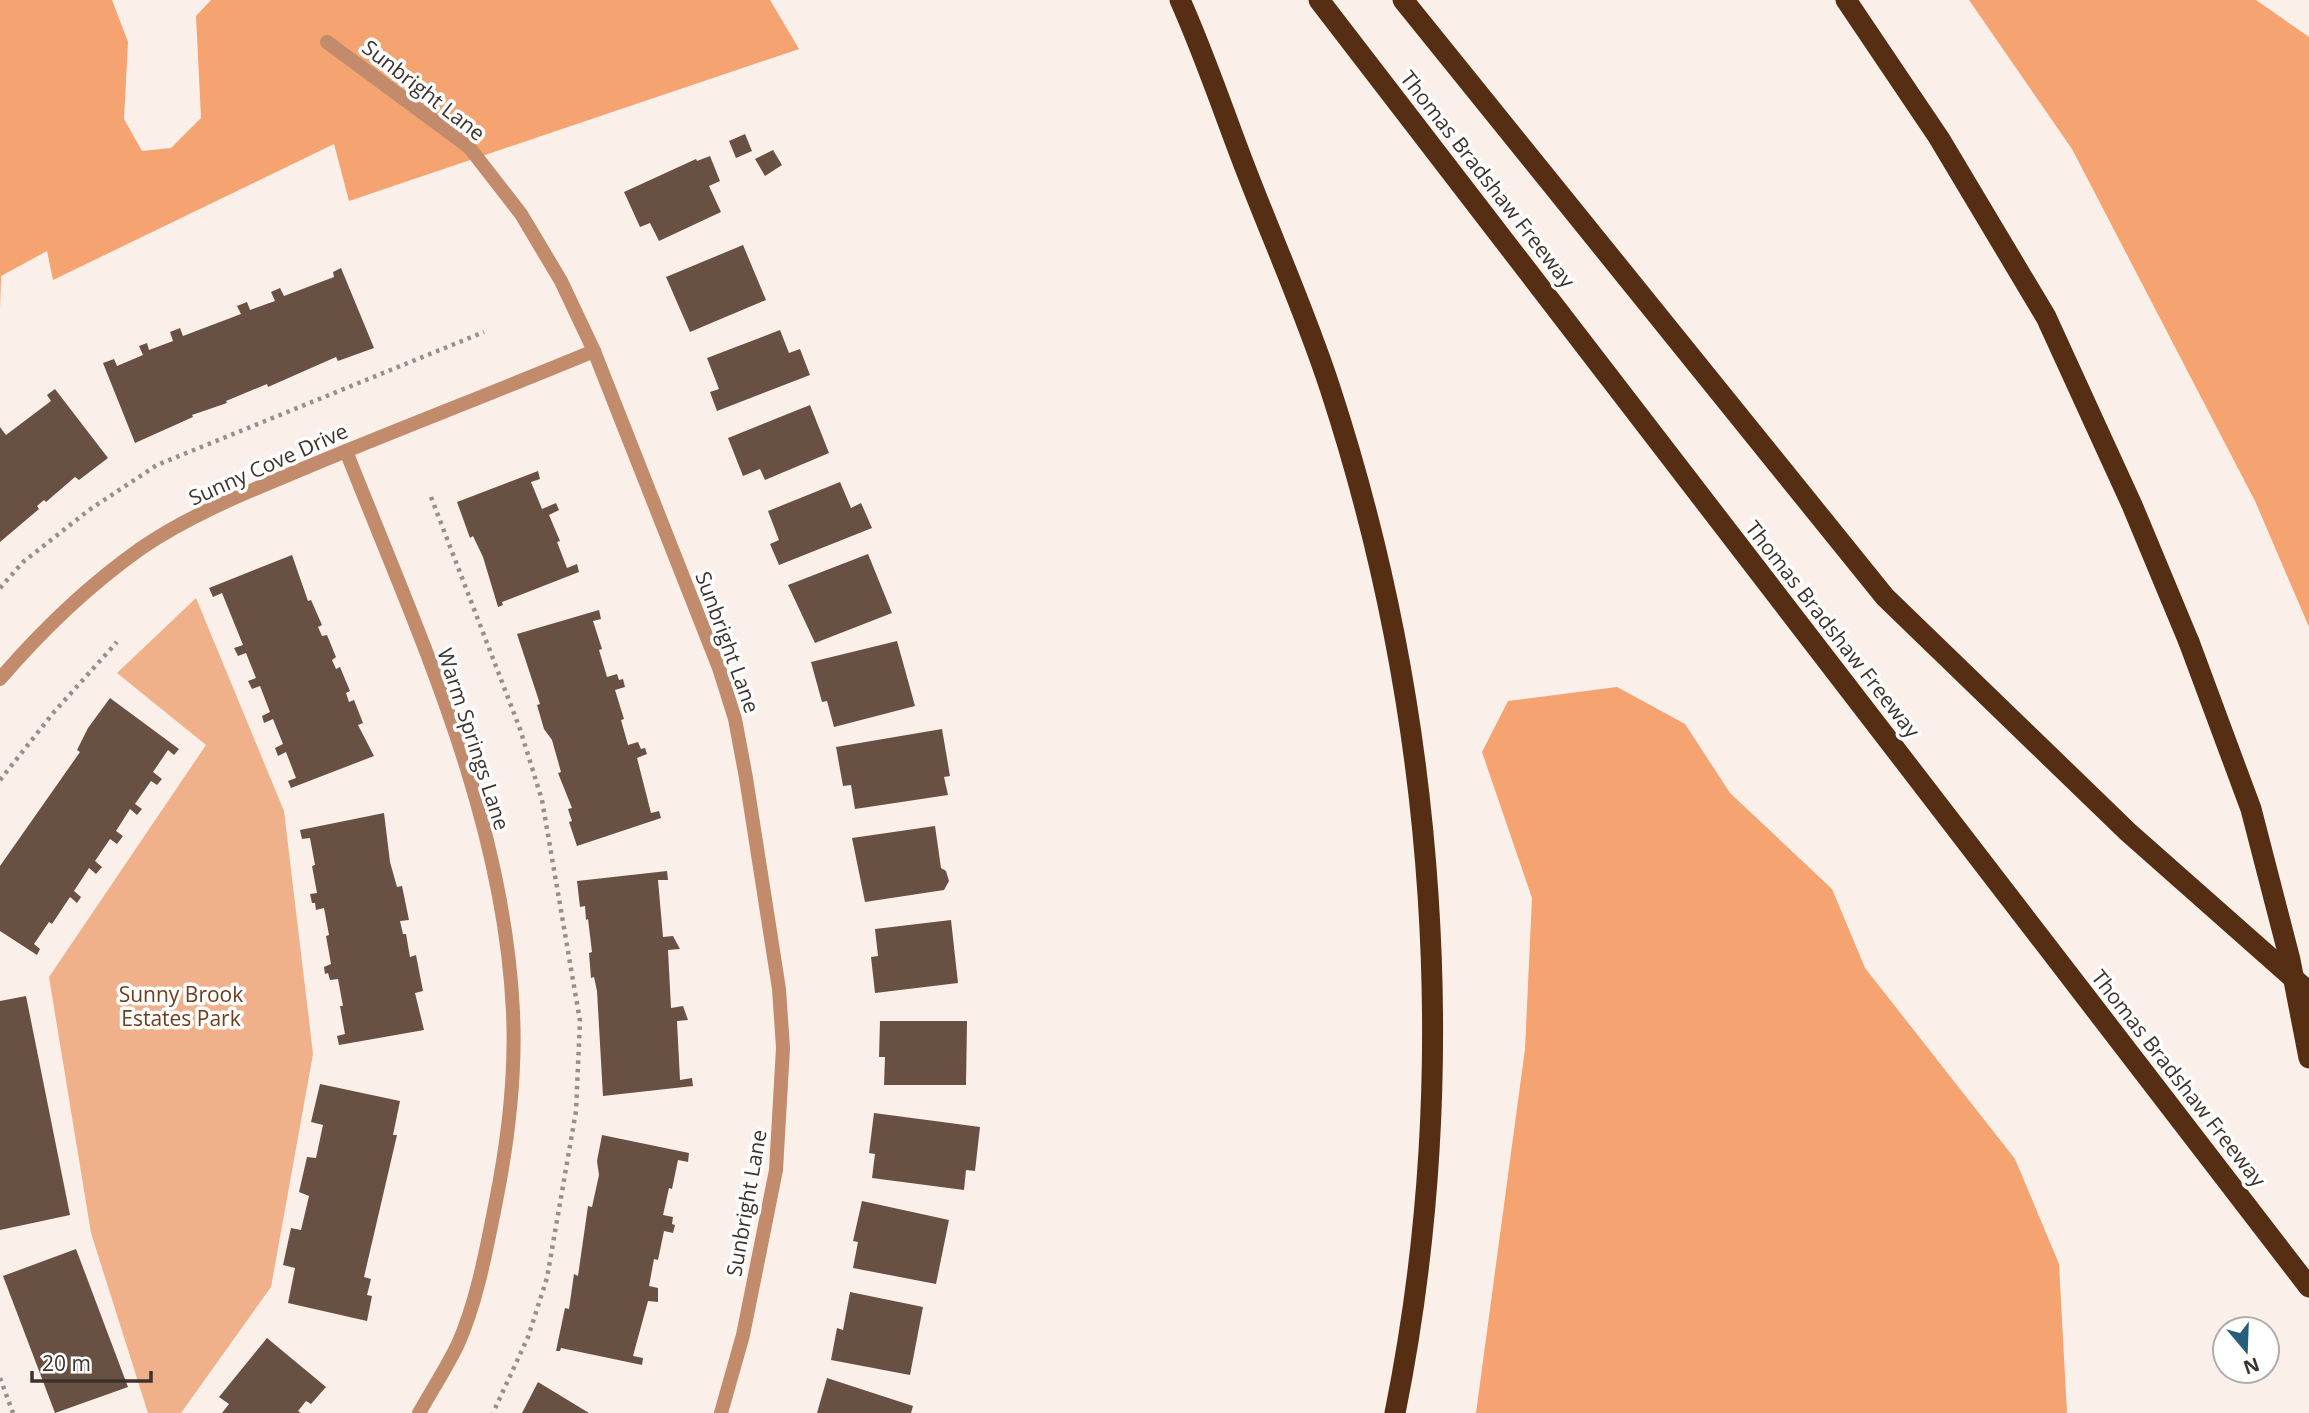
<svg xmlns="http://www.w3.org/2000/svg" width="2309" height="1413" font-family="'Open Sans',sans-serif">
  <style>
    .green { fill: #f0b08a }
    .forest { fill: #f4a371 }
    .building { fill: #685042 }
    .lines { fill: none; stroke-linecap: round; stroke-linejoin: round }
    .path { stroke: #998e88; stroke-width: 4.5; stroke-dasharray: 3.5 5; stroke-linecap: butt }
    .minor { stroke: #c28c6c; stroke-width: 14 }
    .motorway { stroke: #562e13; stroke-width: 21 }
    .motorway-bridge { stroke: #562e13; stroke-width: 21 }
    .labels { text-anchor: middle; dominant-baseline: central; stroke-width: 7; stroke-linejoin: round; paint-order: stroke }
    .street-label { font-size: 21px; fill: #3d322c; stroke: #fff }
    .park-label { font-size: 21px; fill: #703c17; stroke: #fff }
  </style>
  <rect width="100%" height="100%" fill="#fbf0e9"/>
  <!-- green -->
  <path class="green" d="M196 598 284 811 313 1054 271 1287 181 1413H148L91 1233 49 977 206 745 117 673Z"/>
  <!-- forest -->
  <g class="forest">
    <path d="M0 0H112L128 42 124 119 142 151 171 148 201 118 196 16 211 0H770L799 49 349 201 334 144 53 280 47 251 1 276 0 309Z"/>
    <path d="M1969 0H2256L2309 37V627L2255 501 2072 149Z"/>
    <path d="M1617 687 1685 724 1730 793 1832 889 1865 968 2015 1159 2059 1264 2067 1413H1476L1525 1049 1532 898 1482 752 1508 701Z"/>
  </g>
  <!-- building -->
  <g class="building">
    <path d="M745 134 752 151 736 158 729 141Z"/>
    <path d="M773 150 782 165 765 176 755 159Z"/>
    <path d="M710 156 720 181 709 186 721 212 659 241 650 223 640 227 624 192 696 159 697 161Z"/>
    <path d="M743 245 766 300 690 332 666 277Z"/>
    <path d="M341 268 374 348 338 361 336 357 268 387 267 384 226 401 227 403 192 415 193 417 135 443 103 363 114 359 117 366 143 355 139 346 147 343 149 350 173 341 170 332 180 328 183 336 241 314 237 306 247 302 250 310 275 301 271 292 280 288 284 296 334 277 333 272Z"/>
    <path d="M780 330 789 353 800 349 810 375 717 411 710 392 719 389 707 358Z"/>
    <path d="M55 389 108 458 79 480 75 477 46 502 44 500 37 506 39 509 0 542V427L6 435 51 401 47 395Z"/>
    <path d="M810 405 829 453 765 480 760 469 743 476 728 438Z"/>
    <path d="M538 471 540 479 531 482 542 509 556 503 559 510 549 515 560 541 557 542 567 568 577 564 579 572 502 602 503 605 498 607 483 557 473 536 470 538 457 502Z"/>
    <path d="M840 482 851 508 861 503 872 528 779 565 770 544 779 540 768 511Z"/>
    <path d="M868 554 892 613 815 643 788 585Z"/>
    <path d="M292 555 308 601 311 600 322 625 318 627 322 636 327 635 336 657 332 660 336 669 340 667 350 691 346 693 349 702 354 700 363 723 358 725 374 756 291 788 288 781 296 778 286 752 278 756 275 748 283 744 273 719 264 723 262 716 270 712 260 686 252 689 248 681 256 678 246 653 238 656 234 648 243 645 222 593 213 597 209 588Z"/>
    <path d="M599 610 601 619 593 621 602 649 599 650 607 677 617 674 619 680 623 679 625 687 615 690 624 719 621 720 628 745 638 742 641 749 645 748 647 754 637 758 651 813 659 811 661 818 577 846 569 822 572 821 568 809 572 808 558 773 561 772 552 740 544 729 537 705 540 704 517 634Z"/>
    <path d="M897 641 915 706 834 727 827 701 822 702 811 662Z"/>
    <path d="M110 698 179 749 174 755 168 750 153 772 162 779 157 785 151 781 135 804 142 809 137 815 130 809 116 831 123 836 117 844 110 839 95 861 102 867 96 874 89 868 74 891 81 897 77 903 70 897 52 924 49 922 34 944 40 949 37 955 0 931V866L80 752 77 750 88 728Z"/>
    <path d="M942 729 950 776 944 777 948 795 855 809 851 785 843 786 836 747Z"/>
    <path d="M384 813 390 862 397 887 402 886 409 920 400 921 403 934H406L410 957 416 955 423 991 415 993 424 1030 339 1045 337 1036 345 1034 340 1006H343L338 979 330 980 328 973 325 974 324 967 331 964 326 936 329 935 324 908 316 910 315 903H312L310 894 317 893 312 866 315 865 310 838 302 839 300 830Z"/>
    <path d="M935 826 941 868 946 871 949 881 944 890 865 902 852 838Z"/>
    <path d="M667 871 668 880H658L663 937 673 936 680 949 668 950 671 1008 683 1006 688 1020 677 1021 680 1080 692 1078 693 1086 603 1096 597 991 594 977 591 978 589 953 592 952 588 919 586 920 585 906 580 907 577 881Z"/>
    <path d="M951 920 958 983 875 993 871 957 878 956 875 929Z"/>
    <path d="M26 996 70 1215 0 1230V1001Z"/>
    <path d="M880 1021H967L966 1085H884L885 1057H879Z"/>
    <path d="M320 1084 400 1101 393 1135H397L364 1277 371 1279 367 1295 372 1296 367 1321 288 1303 295 1268 283 1265 291 1228 301 1230 309 1196 299 1192 307 1157 316 1158 323 1125 311 1122Z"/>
    <path d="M874 1113 980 1127 975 1171 966 1170 964 1190 872 1178 875 1154 869 1153Z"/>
    <path d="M602 1135 689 1153 688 1162 678 1160 672 1189 669 1188 663 1215 673 1217 672 1224 675 1225 673 1233 664 1231 658 1260 654 1259 649 1286 658 1288V1302L648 1301 633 1356 643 1358 642 1365 561 1348 560 1351H556L565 1308 569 1309 574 1274 578 1276 588 1206 592 1207 599 1175 597 1161Z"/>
    <path d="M862 1201 949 1220 936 1284 853 1268 858 1242 853 1241Z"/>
    <path d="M76 1249 128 1387 55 1413 3 1276Z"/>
    <path d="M850 1292 923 1307 910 1375 831 1360 837 1328 843 1330Z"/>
    <path d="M267 1338 326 1387 311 1404 306 1401 298 1411 301 1413H222L229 1404 219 1397Z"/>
    <path d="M827 1378 913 1406 911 1413H817Z"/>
    <path d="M538 1382 589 1413H522Z"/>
  </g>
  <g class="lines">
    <!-- path -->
    <g class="path">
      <path d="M431 497 520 729 542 800 580 1021 576 1111 547 1278 528 1337 493 1413"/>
      <path d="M0 588 23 562 89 510 157 465 484 332"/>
      <path d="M0 780 54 712 117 642"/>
      <path d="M0 1378 13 1413"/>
    </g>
    <!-- minor -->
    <g class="minor">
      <path d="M327 42 469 147 521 214 561 281 594 351 719 668 735 719 746 778 779 989 783 1048 776 1170 743 1335 721 1413"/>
      <path d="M346 451C417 631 504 815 513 1012 516 1077 508 1142 495 1206 486 1251 477 1301 458 1344 447 1367 432 1390 419 1413"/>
      <path d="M0 679C42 630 88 586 140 549 192 513 255 489 312 465 406 426 500 390 594 351"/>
    </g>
    <!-- motorway -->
    <g class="motorway">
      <path d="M1180 0C1205 56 1224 113 1246 170 1274 243 1306 314 1330 388 1437 715 1463 1075 1395 1413"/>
      <path d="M1319 0 2309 1287"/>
      <path d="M1403 0 1885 597 2128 832 2309 992"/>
      <path d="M1846 0 1939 138 2046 317 2132 505 2189 642"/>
    </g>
    <!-- motorway-bridge -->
    <path class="motorway-bridge" d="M2189 642 2251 809 2290 960 2309 1058"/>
  </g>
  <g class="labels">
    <!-- street labels -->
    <g class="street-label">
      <text transform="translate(424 90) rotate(38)">Sunbright Lane</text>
      <text transform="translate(1488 179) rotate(52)">Thomas Bradshaw Freeway</text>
      <text transform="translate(268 464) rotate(-24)">Sunny Cove Drive</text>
      <text transform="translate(1833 629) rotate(52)">Thomas Bradshaw Freeway</text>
      <text transform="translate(728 642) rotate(70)">Sunbright Lane</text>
      <text transform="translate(474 739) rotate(72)">Warm Springs Lane</text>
      <text transform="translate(2179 1078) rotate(52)">Thomas Bradshaw Freeway</text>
      <text transform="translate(746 1203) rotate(-80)">Sunbright Lane</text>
    </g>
    <!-- park labels -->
    <g class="park-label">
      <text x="181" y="994">Sunny Brook<tspan x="181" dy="24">Estates Park</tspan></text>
    </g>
  </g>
  <!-- north arrow -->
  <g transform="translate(2246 1350) rotate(161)"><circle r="33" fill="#ffffff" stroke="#b1adab" stroke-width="2"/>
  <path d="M0-5L12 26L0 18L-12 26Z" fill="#265e78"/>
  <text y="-10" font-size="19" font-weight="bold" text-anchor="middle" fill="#3d322c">N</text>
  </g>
  <!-- scale -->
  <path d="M32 1371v10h119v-10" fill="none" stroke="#3d322c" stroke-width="3.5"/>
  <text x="42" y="1371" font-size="21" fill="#3d322c" stroke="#ffffff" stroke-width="5" paint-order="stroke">20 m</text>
</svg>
